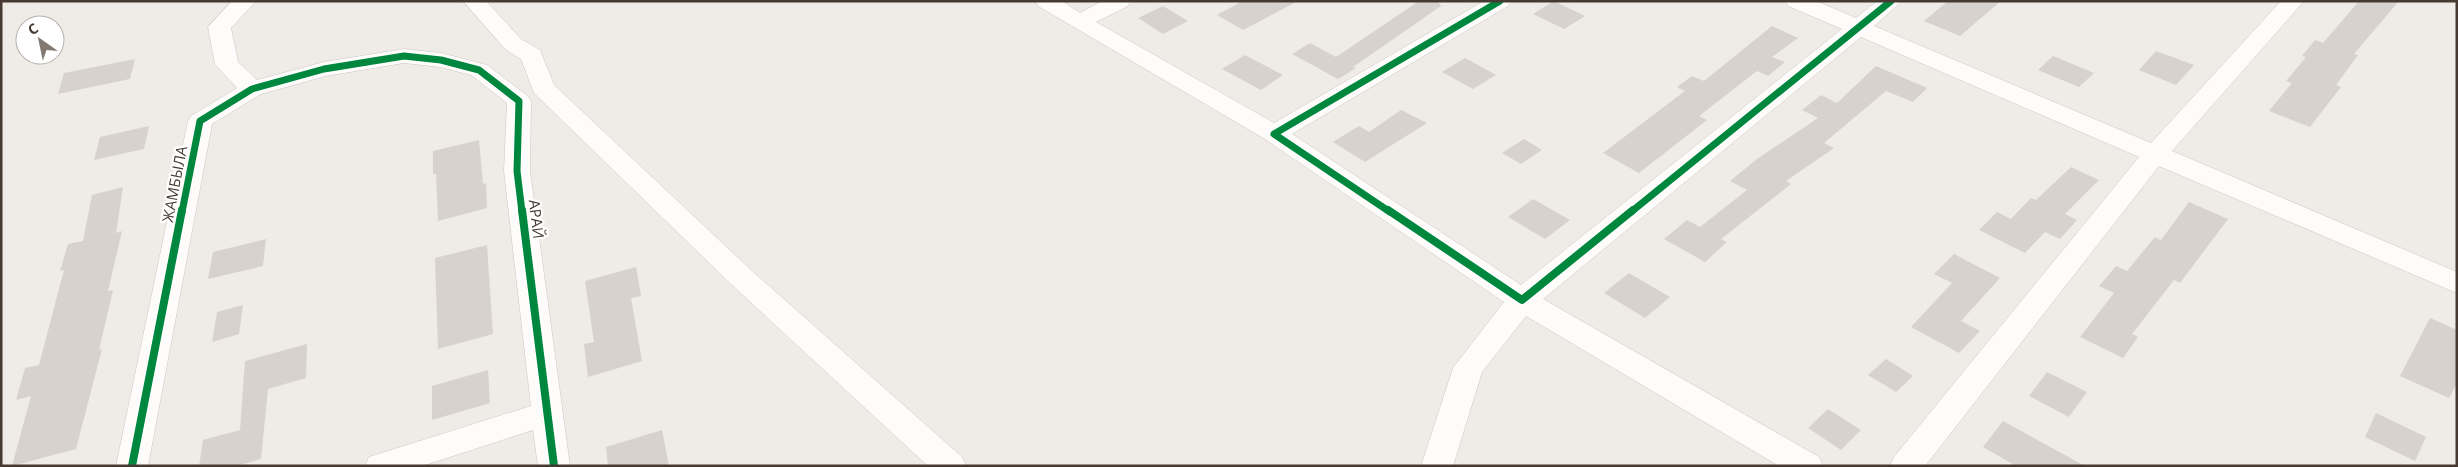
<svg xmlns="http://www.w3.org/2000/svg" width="2458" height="467" font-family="'Open Sans',sans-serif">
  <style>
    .building { fill: #d7d2cd }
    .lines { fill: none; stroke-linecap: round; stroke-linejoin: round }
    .minor-casing { stroke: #ccc7c2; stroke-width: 1 }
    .minor { fill: #fdfcfb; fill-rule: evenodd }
    .cycleway-far1-casing { stroke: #fff; stroke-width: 9 }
    .cycleway-casing { stroke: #fff; stroke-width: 11 }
    .cycleway-far1 { stroke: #00873e; stroke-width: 7 }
    .cycleway { stroke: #00873e; stroke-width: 8 }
    .labels { text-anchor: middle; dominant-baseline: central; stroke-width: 4.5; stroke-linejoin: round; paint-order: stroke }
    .street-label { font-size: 15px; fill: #463b32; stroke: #fff }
  </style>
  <rect width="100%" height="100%" fill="#efebe6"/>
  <!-- building -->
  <g class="building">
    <path d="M1243 1H1298L1243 30 1217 15Z"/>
    <path d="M1419 1H1438L1441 6 1353 67 1356 68 1338 79 1292 54 1310 43 1336 57Z"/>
    <path d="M1554 1 1585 16 1564 29 1533 14Z"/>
    <path d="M1948 1H2001L1960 36 1924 21Z"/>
    <path d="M2359 1H2399L2354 54 2358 55 2336 85 2341 87 2310 127 2269 111 2292 83 2286 81 2306 57 2302 56 2315 40 2323 43Z"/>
    <path d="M1163 6 1188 21 1163 34 1138 18Z"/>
    <path d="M1772 26 1798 38 1772 57 1785 62 1768 76 1757 71 1699 116 1707 120 1639 173 1603 153 1685 91 1677 87 1692 76 1704 81Z"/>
    <path d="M2156 51 2194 65 2176 85 2139 70Z"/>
    <path d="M1245 55 1283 75 1261 90 1222 69Z"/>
    <path d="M2053 56 2094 73 2079 87 2038 70Z"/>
    <path d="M1465 58 1469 60 1496 75 1473 89 1442 72Z"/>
    <path d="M135 59 130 79 58 94 64 73Z"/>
    <path d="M1876 66 1927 88 1913 102 1886 91 1824 143 1834 148 1786 181 1791 184 1721 239 1727 242 1705 262 1664 239 1687 220 1700 227 1747 190 1730 181 1757 159 1818 118 1802 110 1821 95 1837 103Z"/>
    <path d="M1401 110 1427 123 1365 162 1333 142 1359 126 1369 132Z"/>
    <path d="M149 126 144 149 94 160 100 137Z"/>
    <path d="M1524 139 1542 150 1521 164 1502 153Z"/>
    <path d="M479 140 483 184 486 183 487 208 438 221 436 174H433V151Z"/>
    <path d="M2071 167 2099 180 2065 214 2077 220 2060 239 2045 232 2025 253 1979 230 1997 212 2011 219 2031 198 2036 200Z"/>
    <path d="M123 187 116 233 122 231 108 291 113 290 99 350 102 349 76 449 12 466 31 396 16 400 25 368 39 365 64 270 60 271 68 244 83 241 92 195Z"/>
    <path d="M1533 199 1570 220 1545 239 1508 217Z"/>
    <path d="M2189 202 2228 219 2180 283 2174 280 2132 334 2138 337 2123 358 2080 337 2114 293 2099 286 2116 266 2127 271 2155 237 2161 240Z"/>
    <path d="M266 239 263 266 208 279 213 252Z"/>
    <path d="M487 245 493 334 438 349 435 258Z"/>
    <path d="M1954 254 2000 278 1961 321 1980 331 1959 353 1911 327 1952 283 1934 274Z"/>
    <path d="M636 267 641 296 631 298 642 361 588 377 584 344 594 342 585 281Z"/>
    <path d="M1629 273 1670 297 1645 318 1604 293Z"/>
    <path d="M243 305 239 334 212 342 217 312Z"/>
    <path d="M2430 318 2457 330V383L2449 398 2400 376Z"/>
    <path d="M307 344 306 378 268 389 261 459 236 466H199L203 440 240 430 245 361Z"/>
    <path d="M1886 359 1913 376 1896 392 1868 375Z"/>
    <path d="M488 370 490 403 432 420V386Z"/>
    <path d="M2047 372 2087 392 2069 417 2029 396Z"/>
    <path d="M1828 409 1861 430 1841 450 1808 428Z"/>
    <path d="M2376 413 2426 437 2415 461 2365 437Z"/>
    <path d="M2003 421 2085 466H2016L1983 447Z"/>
    <path d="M662 430 669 466H608L606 447Z"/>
  </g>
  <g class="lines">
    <defs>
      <g id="minor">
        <path d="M232 1H256L231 28 238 62 257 80 324 62 404 49 441 53 487 65 528 96 531 101 530 171 570 466H538L533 430 422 466H365L369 457 531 406 504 171 507 103 471 75 440 67 404 63 326 76 261 94 212 124 148 466H116L188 121 191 116 237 88 215 64 208 27Z"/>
        <path d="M463 1H486L521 39 540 50 554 85 751 270 962 457 966 466H928L731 284 534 93 521 59 505 49Z"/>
        <path d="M1035 1H1062L1080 13 1102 1H1131L1128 6 1096 22 1274 123 1484 1H1511L1508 6 1292 134 1521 285 1842 29 1788 6 1785 1H1816L1856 18 1877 1H1902L1874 26 2151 143 2281 1H2304L2172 151 2457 272V293L2159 166 1925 466H1890L1894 457 2139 157 1861 37 1543 299 1819 457 1823 466H1779L1526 316 1482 372 1453 466H1421L1453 368 1504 302 1265 139 1038 6Z"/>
      </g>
    </defs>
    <!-- minor casing -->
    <use href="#minor" class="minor-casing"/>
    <!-- minor -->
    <use href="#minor" class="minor"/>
    <defs>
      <g id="cycleway-far1">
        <path d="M182 212 200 121 252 89 324 69 404 56 441 60 479 70 519 101 517 171 522 212"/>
        <path d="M1390 212 1274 134 1500 1"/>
        <path d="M1631 212 1891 1"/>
      </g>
      <g id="cycleway">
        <path d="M522 210 554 466"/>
        <path d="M1388 210 1522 300 1633 210"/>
        <path d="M132 466 182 210"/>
      </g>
    </defs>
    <!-- cycleway-far1 casing -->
    <use href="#cycleway-far1" class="cycleway-far1-casing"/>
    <!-- cycleway casing -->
    <use href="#cycleway" class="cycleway-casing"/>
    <!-- cycleway-far1 -->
    <use href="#cycleway-far1" class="cycleway-far1"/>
    <!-- cycleway -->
    <use href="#cycleway" class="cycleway"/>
  </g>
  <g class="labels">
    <!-- street labels -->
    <g class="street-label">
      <text transform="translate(174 184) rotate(-79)">ЖАМБЫЛА</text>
      <text transform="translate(537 219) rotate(83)">АРАЙ</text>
    </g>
  </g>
  <!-- border -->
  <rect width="2458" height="467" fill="none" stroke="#463b32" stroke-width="5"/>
  <!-- north arrow -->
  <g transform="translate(40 40) rotate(327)"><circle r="24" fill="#ffffff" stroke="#b5b1ad"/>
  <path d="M0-4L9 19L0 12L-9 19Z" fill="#817971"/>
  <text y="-8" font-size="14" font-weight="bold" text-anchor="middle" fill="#463b32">С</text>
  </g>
</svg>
